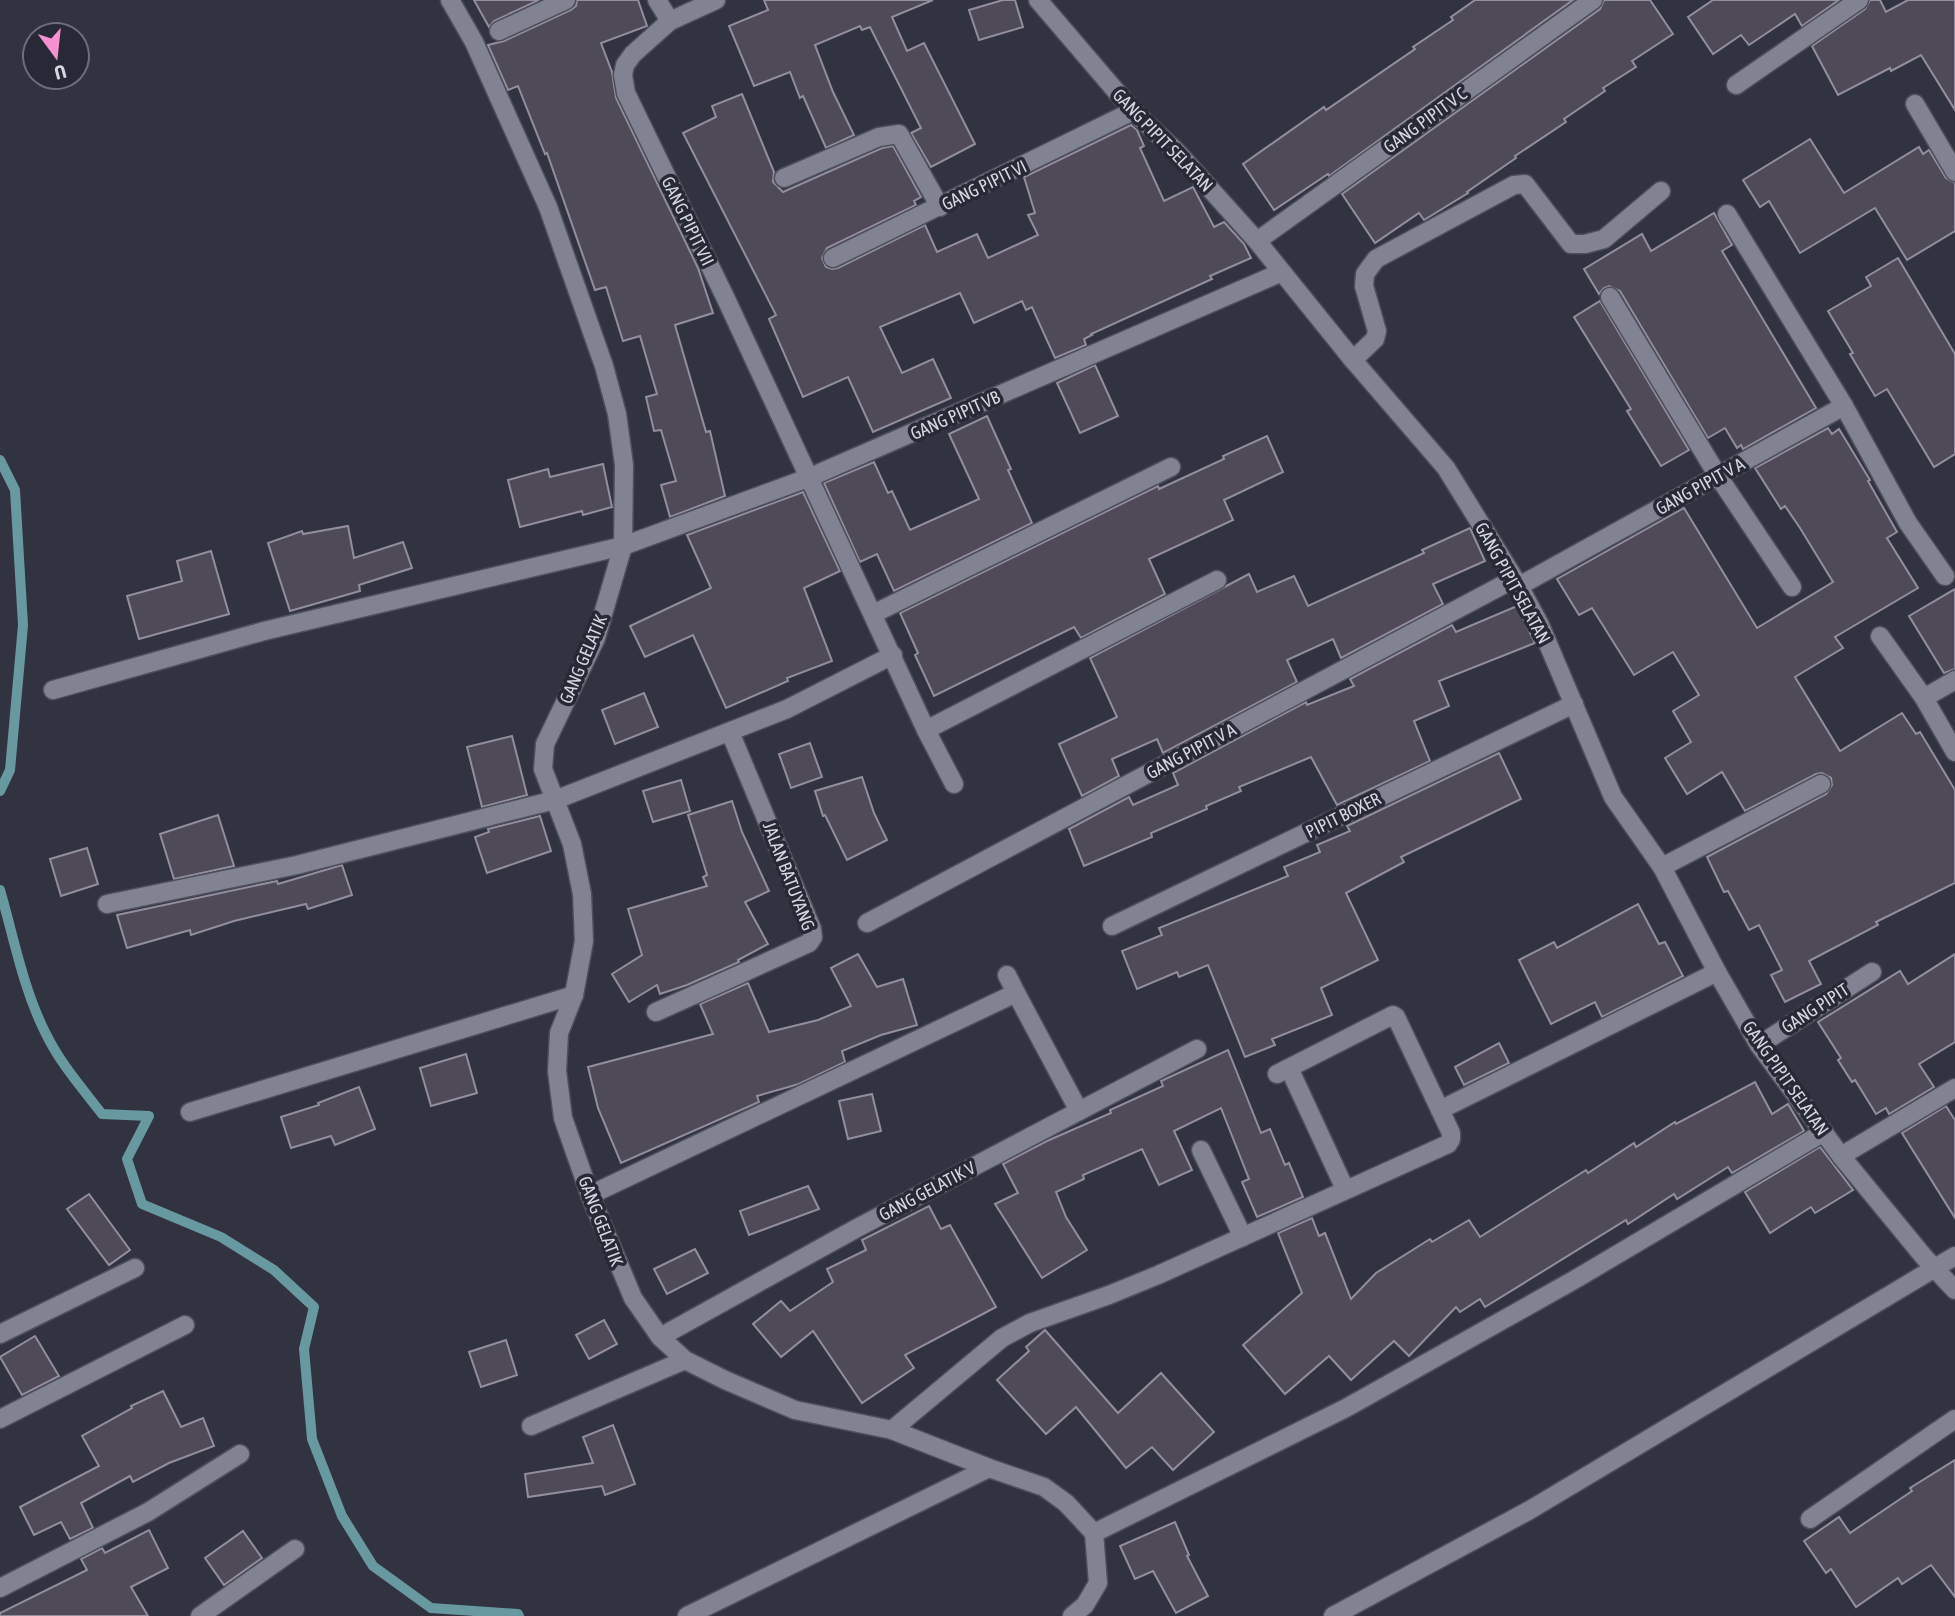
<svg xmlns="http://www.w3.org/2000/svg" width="1955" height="1616" font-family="'Asap Condensed',sans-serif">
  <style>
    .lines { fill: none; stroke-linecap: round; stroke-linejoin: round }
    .stream { stroke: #6898a0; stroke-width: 10 }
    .building { fill: #4e4a57; stroke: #938e9e; stroke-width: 2 }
    .service-casing { stroke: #4e4f5b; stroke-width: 21 }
    .minor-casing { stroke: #4e4f5b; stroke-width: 21 }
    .service { stroke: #818392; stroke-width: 18 }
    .minor { stroke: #818392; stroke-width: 18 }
    .labels { text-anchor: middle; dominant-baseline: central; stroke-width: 7; stroke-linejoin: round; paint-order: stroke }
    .street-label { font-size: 18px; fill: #d5d6df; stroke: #282936 }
  </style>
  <rect width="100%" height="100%" fill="#313340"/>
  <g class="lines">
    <!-- stream -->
    <g class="stream">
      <path d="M0 460 15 490 23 625 10 770 0 791"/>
      <path d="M0 890C14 938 23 989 46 1034 60 1063 82 1088 102 1114L149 1116 127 1159 142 1204 221 1237 274 1270 314 1307 304 1349 312 1439 342 1516 373 1566 431 1608 518 1614 519 1616"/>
    </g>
  </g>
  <!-- building -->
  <g class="building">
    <path d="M474 0H539L494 21 489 27Z"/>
    <path d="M577 0H638L647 26 601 43 612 72 616 98 698 268 713 313 675 325 706 432 710 431 725 496 670 517 661 485 676 481 661 430 654 431 646 397 657 394 640 336 623 341 606 287 595 290 547 153 545 154 518 86 508 90 488 45 504 41 571 10 576 6Z"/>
    <path d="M764 0H933L892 17 907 51 924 43 975 144 931 167 911 133 921 128 870 27 862 30 860 26 815 45 833 92 854 135 826 148 803 96 800 98 790 72 754 86 729 26 768 10Z"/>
    <path d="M1003 0H1015L1023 27 979 40 969 10Z"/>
    <path d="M1475 0H1573L1329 176 1328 174 1274 210 1243 164 1324 107 1326 110 1415 49 1413 47 1453 20 1451 17Z"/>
    <path d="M1604 0H1650L1673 34 1632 61 1636 67 1603 88 1605 91 1564 119 1566 122 1515 156 1516 158 1467 192 1468 193 1424 220 1419 213 1375 243 1342 194 1600 9Z"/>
    <path d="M1713 0H1839L1802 26 1795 14 1749 45 1741 35 1713 54 1688 17Z"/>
    <path d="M1870 0H1880L1886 12 1908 0H1955V110L1921 55 1891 71 1890 68 1838 95 1812 46 1865 9Z"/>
    <path d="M742 94 774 172 773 182 783 192 882 148 893 146 921 197 914 201 916 205 827 248 822 258 826 267 832 269 838 268 925 225 937 252 977 234 988 258 1038 235 1028 215 1035 213 1024 177 1131 125 1137 130 1144 146 1140 148 1164 201 1193 187 1214 227 1224 222 1244 244 1251 258 1210 276 1212 279 1091 334 1092 335 1084 339 1086 345 1055 358 1032 307 1026 310 1022 301 974 323 960 293 880 327 902 373 933 359 951 398 873 432 848 377 803 397 769 319 776 315 683 133 716 117 712 106Z"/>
    <path d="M1810 139 1844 193 1919 147 1923 154 1929 150 1946 178 1955 183V231L1907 260 1875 208 1800 253 1769 201 1760 207 1743 180Z"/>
    <path d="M1714 213 1732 245 1722 251 1816 408 1743 449 1741 445 1737 448 1725 428 1708 438 1620 291 1609 286 1604 288 1599 294 1584 269 1642 234 1651 251Z"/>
    <path d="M1898 258 1955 354V454L1934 467 1887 389 1875 396 1850 354 1853 353 1828 311 1871 286 1866 277Z"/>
    <path d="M1600 301 1689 450 1661 466 1627 411 1631 409 1574 317Z"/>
    <path d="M1095 365 1118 416 1080 433 1057 383Z"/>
    <path d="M987 416 1011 469 1008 470 1032 523 894 591 877 554 860 562 824 483 874 462 888 493 892 491 910 530 979 499 949 434Z"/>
    <path d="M1828 428 1832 434 1839 429 1870 480 1868 481 1897 532 1887 538 1918 588 1835 637 1843 648 1795 677 1840 751 1902 713 1916 734 1920 732 1955 790V883L1876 922 1878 925 1809 961 1821 984 1785 1002 1771 975 1782 970 1759 925 1749 930 1728 891 1724 892 1707 857 1826 794 1832 785 1831 778 1822 773 1816 774 1745 811 1722 772 1687 794 1665 758 1691 742 1673 711 1699 695 1673 652 1634 675 1592 608 1579 615 1557 579 1684 508 1757 628 1833 582 1800 528 1785 506 1781 509 1755 468Z"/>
    <path d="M1267 436 1283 472 1224 500 1233 520 1149 559 1165 594 1081 638 1074 627 934 696 915 655 918 653 900 613 1158 486 1159 489 1224 459 1223 456Z"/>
    <path d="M603 464 612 507 583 515 582 511 520 527 508 480 548 469 550 477Z"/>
    <path d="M803 492 840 571 804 588 832 661 787 678 788 681 726 708 693 635 645 657 630 626 711 588 687 535Z"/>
    <path d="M348 526 354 558 403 542 412 568 359 585 360 591 290 611 268 543 302 531 303 534Z"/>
    <path d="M1470 528 1485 561 1433 584 1443 604 1341 658 1333 639 1287 660 1297 682 1163 753 1157 739 1112 759 1119 776 1082 796 1059 744 1117 717 1090 658 1249 574 1257 592 1294 576 1308 606 1424 553 1422 550Z"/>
    <path d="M211 551 229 614 139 639 127 596 182 581 177 561Z"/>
    <path d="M1955 589V669L1944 673 1909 616Z"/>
    <path d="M1517 606 1535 643 1439 681 1449 706 1414 721 1430 761 1337 805 1311 757 1239 787 1241 791 1206 806 1207 809 1151 833 1152 837 1084 866 1069 829 1129 797 1133 805 1178 785 1173 773 1306 702 1307 705 1354 686 1350 679 1452 625 1456 632Z"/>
    <path d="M644 693 658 727 615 744 602 710Z"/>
    <path d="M512 736 527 795 482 807 467 747Z"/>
    <path d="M810 743 822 777 791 788 779 754Z"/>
    <path d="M1499 753 1521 799 1401 857 1404 862 1346 893 1378 960 1321 988 1332 1015 1272 1039 1275 1045 1245 1057 1208 965 1179 977 1177 972 1137 989 1122 951 1162 935 1159 928 1288 876 1284 867 1320 852 1317 845 1350 831 1347 826Z"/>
    <path d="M862 777 874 813 887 840 847 860 825 815 823 816 815 791Z"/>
    <path d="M681 780 690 811 653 822 643 791Z"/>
    <path d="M732 801 742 832 769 891 745 902 768 944 738 960 739 962 687 985 660 994 657 985 629 1002 612 974 642 955 628 909 707 886 703 877 707 875 688 815Z"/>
    <path d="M218 815 234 866 174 879 160 834Z"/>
    <path d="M540 816 551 851 487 873 475 837 489 832 488 829Z"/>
    <path d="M87 848 98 884 61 896 50 859Z"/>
    <path d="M342 865 352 895 308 909 306 904 234 921 191 935 190 930 127 948 117 915 277 881 278 884Z"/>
    <path d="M1638 904 1659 944 1665 942 1683 976 1602 1017 1595 1002 1551 1024 1519 960 1554 942 1557 948Z"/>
    <path d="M858 954 877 987 903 979 917 1025 881 1035 842 1051 845 1062 799 1084 757 1096 759 1102 621 1163 598 1108 588 1067 713 1034 700 1004 748 983 769 1032 818 1020 851 1006 831 968Z"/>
    <path d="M1955 954V1042L1919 1064 1934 1087 1889 1114 1886 1108 1876 1114 1855 1080 1852 1082 1838 1060 1841 1058 1818 1022 1900 971 1908 984Z"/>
    <path d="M1499 1043 1509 1063 1464 1085 1455 1067Z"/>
    <path d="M1228 1050 1261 1133 1270 1129 1285 1165 1289 1163 1303 1197 1257 1217 1242 1182 1249 1179 1221 1108 1174 1131 1192 1170 1159 1185 1142 1149 1083 1175 1084 1179 1056 1192 1066 1217 1087 1250 1042 1278 995 1204 1018 1193 1003 1164 1047 1141 1111 1113 1110 1110 1163 1086 1161 1081Z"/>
    <path d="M466 1054 477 1093 431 1106 420 1068Z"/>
    <path d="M1755 1082 1772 1114 1788 1104 1804 1131 1732 1173 1728 1167 1677 1199 1674 1194 1628 1224 1626 1220 1485 1307 1480 1299 1460 1312 1456 1307 1409 1356 1394 1341 1351 1380 1329 1356 1285 1394 1243 1345 1302 1293 1278 1233 1312 1218 1319 1236 1325 1233 1351 1299 1376 1273 1430 1239 1432 1242 1469 1220 1480 1237 1586 1170 1588 1173 1634 1143 1636 1147 1675 1122 1676 1124Z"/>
    <path d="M359 1087 375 1129 335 1145 331 1136 291 1148 281 1117 319 1105 318 1103Z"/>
    <path d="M872 1094 881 1131 848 1139 839 1101Z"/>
    <path d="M1946 1106 1955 1120V1218L1902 1133Z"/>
    <path d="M1820 1147 1853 1190 1815 1213 1811 1207 1770 1233 1745 1192Z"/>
    <path d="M808 1186 819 1209 749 1235 740 1211Z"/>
    <path d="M89 1194 130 1250 109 1265 67 1209Z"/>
    <path d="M929 1206 941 1229 950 1225 996 1307 905 1355 914 1368 862 1403 813 1331 781 1357 753 1324 781 1301 790 1311 833 1282 827 1269 866 1250 862 1240Z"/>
    <path d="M695 1249 708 1273 667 1294 654 1269Z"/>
    <path d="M604 1320 617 1344 589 1359 576 1335Z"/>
    <path d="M1045 1330 1118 1413 1161 1373 1214 1432 1173 1470 1152 1447 1126 1468 1076 1407 1046 1434 997 1380 1029 1351 1026 1347Z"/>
    <path d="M35 1336 59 1376 22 1395 0 1357Z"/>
    <path d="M506 1340 517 1375 481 1387 469 1352Z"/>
    <path d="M163 1391 181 1427 203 1418 214 1446 169 1463 133 1482 130 1476 81 1503 93 1528 70 1539 61 1522 34 1535 20 1507 99 1466 82 1436 132 1408 131 1406Z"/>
    <path d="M613 1425 635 1484 605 1495 602 1486 528 1497 525 1474 593 1463 583 1437Z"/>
    <path d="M1955 1460V1597L1931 1565 1902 1584 1898 1578 1856 1607 1831 1569 1826 1573 1804 1541 1839 1517 1850 1533 1912 1491 1910 1488Z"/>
    <path d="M1175 1522 1189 1555 1187 1556 1208 1596 1176 1613 1153 1571 1135 1579 1120 1546Z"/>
    <path d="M149 1530 168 1568 131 1587 148 1616H0V1613L87 1570 81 1559 102 1548 105 1553Z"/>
    <path d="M243 1531 262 1558 224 1585 205 1558Z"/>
  </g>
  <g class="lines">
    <defs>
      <path id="service" d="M1353 360 1375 339 1377 331 1364 286 1365 274 1376 259 1514 185 1525 184 1571 244H1585L1604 239 1661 191"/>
      <g id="minor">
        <path d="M450 0 474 42 548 207 604 366 617 414 624 465 623 546 596 638 545 744 543 769 572 844 582 894 584 941 574 995 559 1033 557 1071 563 1118 590 1195 633 1298 660 1337 685 1360 725 1380 795 1410 892 1430 989 1468 1044 1487 1066 1503 1094 1533 1098 1583 1085 1605 1072 1616"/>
        <path d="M657 0 670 21"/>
        <path d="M716 0 670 21 633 54 625 65 623 75 626 93 727 301 926 730 954 784"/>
        <path d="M1038 0 1133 111 1177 152 1257 241 1353 360 1446 468 1519 586 1540 625 1613 797 1662 867 1717 972 1759 1045 1841 1156 1924 1257 1955 1290"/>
        <path d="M499 31 566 0"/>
        <path d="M1736 85 1859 0"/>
        <path d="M1915 104 1955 172"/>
        <path d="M784 178 879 137 899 134 940 207"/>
        <path d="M1727 214 1844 406 1908 523 1945 576"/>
        <path d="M1257 241 1593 0"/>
        <path d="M833 258 1133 111"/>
        <path d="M1610 297 1718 476 1792 587"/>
        <path d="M1519 586 1844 406"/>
        <path d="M873 614 1171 467"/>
        <path d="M1880 636 1924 698 1955 752"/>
        <path d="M53 690 264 631 623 546 808 478 1282 272"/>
        <path d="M1924 698 1955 680"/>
        <path d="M926 730 1217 580"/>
        <path d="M1662 867 1821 784"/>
        <path d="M107 904 297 865 555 800 787 709 893 655"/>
        <path d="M867 923 1514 579"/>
        <path d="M1112 926 1574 704"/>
        <path d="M1007 975 1016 993"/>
        <path d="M656 1012 809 943 813 937 812 929 730 732"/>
        <path d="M1759 1045 1872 972"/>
        <path d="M1289 1068 1345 1189"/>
        <path d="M1440 1110 1717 972"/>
        <path d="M190 1112 574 995"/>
        <path d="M1201 1150 1243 1237"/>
        <path d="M1841 1156 1955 1088"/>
        <path d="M590 1195 1016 993 1079 1111"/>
        <path d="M0 1334 135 1268"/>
        <path d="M660 1337 857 1228 1197 1049"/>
        <path d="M0 1419 185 1325"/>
        <path d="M531 1426 685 1360"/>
        <path d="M892 1430 1002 1338 1030 1323 1109 1295 1158 1275 1448 1144 1451 1139V1133L1396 1017 1393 1015 1277 1074"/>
        <path d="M1810 1519 1955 1419"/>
        <path d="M1094 1533 1346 1408 1574 1280 1824 1132"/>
        <path d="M0 1588 148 1512 240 1454"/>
        <path d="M200 1616 295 1549"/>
        <path d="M687 1616 989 1468"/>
        <path d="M1333 1616 1528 1511 1955 1256"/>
      </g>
    </defs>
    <!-- service casing -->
    <use href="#service" class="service-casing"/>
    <!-- minor casing -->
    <use href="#minor" class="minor-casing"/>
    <!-- service -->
    <use href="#service" class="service"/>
    <!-- minor -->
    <use href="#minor" class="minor"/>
  </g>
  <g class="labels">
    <!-- street labels -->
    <g class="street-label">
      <text transform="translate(1425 120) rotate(-36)">GANG PIPIT V C</text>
      <text transform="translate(1163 140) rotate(46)">GANG PIPIT SELATAN</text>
      <text transform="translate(984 185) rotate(-26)">GANG PIPIT VI</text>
      <text transform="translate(688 221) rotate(64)">GANG PIPIT VII</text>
      <text transform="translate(955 415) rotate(-24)">GANG PIPIT VB</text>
      <text transform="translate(1700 486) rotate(-29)">GANG PIPIT V A</text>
      <text transform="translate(1513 583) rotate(61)">GANG PIPIT SELATAN</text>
      <text transform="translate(583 659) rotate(-67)">GANG GELATIK</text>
      <text transform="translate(1191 751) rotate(-28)">GANG PIPIT V A</text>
      <text transform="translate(1343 815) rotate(-26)">PIPIT BOXER</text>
      <text transform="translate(789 876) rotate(69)">JALAN BATUYANG</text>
      <text transform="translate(1815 1008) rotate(-33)">GANG PIPIT</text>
      <text transform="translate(1786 1078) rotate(55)">GANG PIPIT SELATAN</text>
      <text transform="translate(927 1191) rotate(-28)">GANG GELATIK V</text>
      <text transform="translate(601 1221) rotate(69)">GANG GELATIK</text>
    </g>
  </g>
  <!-- north arrow -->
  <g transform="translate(56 56) rotate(165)"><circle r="33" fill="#282936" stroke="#6d6e7a" stroke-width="2"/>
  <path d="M0-5L12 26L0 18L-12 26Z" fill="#f690cf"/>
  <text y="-10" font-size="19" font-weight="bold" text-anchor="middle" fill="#d5d6df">U</text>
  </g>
</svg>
